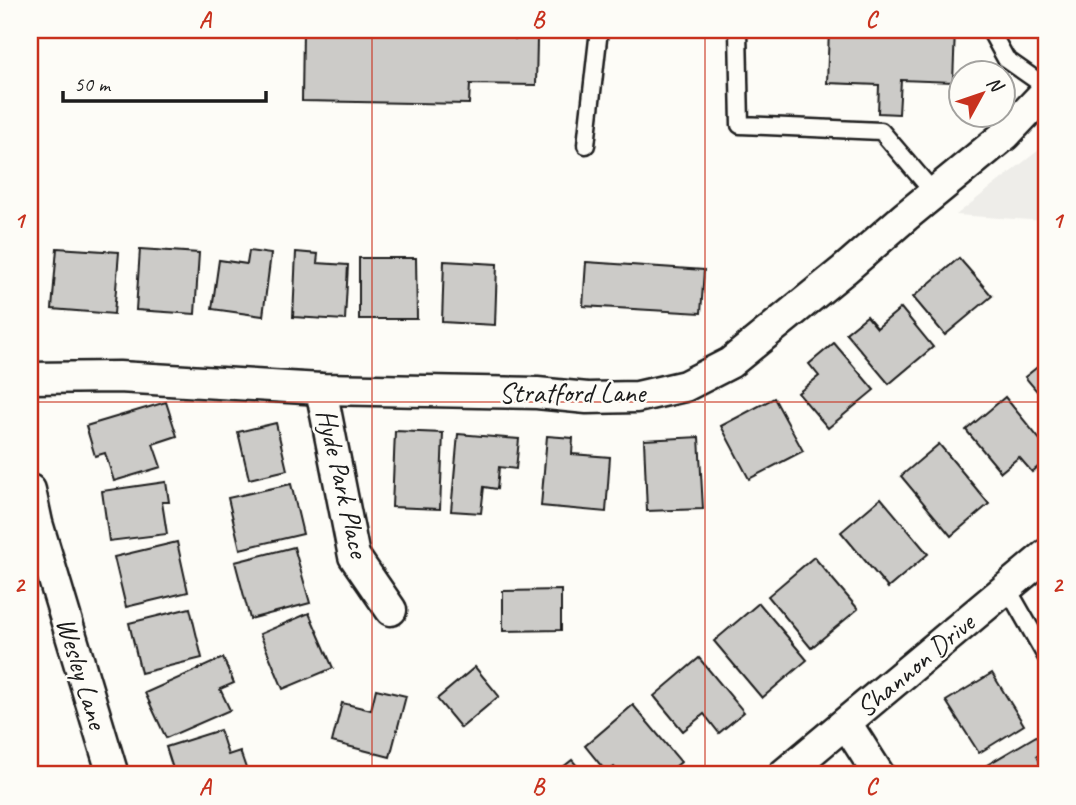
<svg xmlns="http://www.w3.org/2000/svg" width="1076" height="805" font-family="Caveat,sans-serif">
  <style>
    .built { fill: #eeede9 }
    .building { fill: #cccbc8; stroke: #1c1c1c; stroke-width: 2 }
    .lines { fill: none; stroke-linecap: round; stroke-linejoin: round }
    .service-casing { stroke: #1c1c1c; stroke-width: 21 }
    .minor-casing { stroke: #1c1c1c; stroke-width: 35 }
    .service { stroke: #fdfcf7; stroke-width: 16 }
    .minor { stroke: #fdfcf7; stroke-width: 30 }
    .grid { fill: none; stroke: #c8321e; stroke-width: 2; stroke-opacity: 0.55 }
    .labels { text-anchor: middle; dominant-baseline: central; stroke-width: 5; stroke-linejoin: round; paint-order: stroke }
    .street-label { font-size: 28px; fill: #1c1c1c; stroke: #fdfcf7 }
    .neatline { fill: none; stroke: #c8321e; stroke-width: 2.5 }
    .grid-label { font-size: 23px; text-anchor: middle; font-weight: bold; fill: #c8321e }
  </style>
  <rect width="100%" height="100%" fill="#fdfcf7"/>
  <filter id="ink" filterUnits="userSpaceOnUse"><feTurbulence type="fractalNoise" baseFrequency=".0143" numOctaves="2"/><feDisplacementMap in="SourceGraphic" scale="14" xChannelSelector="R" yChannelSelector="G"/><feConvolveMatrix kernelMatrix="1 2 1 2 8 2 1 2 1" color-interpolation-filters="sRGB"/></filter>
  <g filter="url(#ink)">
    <!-- built -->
    <path class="built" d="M1046 143V221L956 215 1044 146Z"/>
    <!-- building -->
    <g class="building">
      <path d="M303 30H515V39H537L536 85 470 84 469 104 302 101Z"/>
      <path d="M829 30H955L953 82 901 80 899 114 878 113 879 85 827 83Z"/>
      <path d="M57 248 119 252 114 314 52 309Z"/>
      <path d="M140 249 199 253 195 314 136 310Z"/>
      <path d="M249 251 271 254 263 316 212 309 219 260 247 264Z"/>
      <path d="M296 252 318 254 317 263 348 265 345 320 293 317Z"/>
      <path d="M359 258H416L417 319H359Z"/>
      <path d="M959 258 992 296 945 335 913 297Z"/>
      <path d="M444 261 497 264 495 325 442 322Z"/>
      <path d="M586 262 704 270 701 313 583 306Z"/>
      <path d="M901 308 933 347 889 384 846 333 867 316 877 328Z"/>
      <path d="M834 343 874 390 828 428 798 393 819 376 809 364Z"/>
      <path d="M1046 360V402L1025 377Z"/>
      <path d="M1005 397 1046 447V460L1032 472 1019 457 1001 472 966 430Z"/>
      <path d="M774 398 803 451 749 479 721 426Z"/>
      <path d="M166 402 177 436 153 444 161 467 114 481 105 453 95 456 86 426Z"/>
      <path d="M276 423 287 470 249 479 238 432Z"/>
      <path d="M395 431 443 433 440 509 392 507Z"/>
      <path d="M458 434 519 439 516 469 499 467 497 489 484 487 481 513 451 511Z"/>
      <path d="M547 436 573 438 572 454 610 457 606 512 541 506Z"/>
      <path d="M699 437 703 509 647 511 644 440Z"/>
      <path d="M939 444 989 504 951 536 901 476Z"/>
      <path d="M166 482 169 502H162L167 534 109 541 102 491Z"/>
      <path d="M291 484 303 534 240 549 228 498Z"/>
      <path d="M881 498 928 554 888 588 841 532Z"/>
      <path d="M177 542 188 592 126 607 114 557Z"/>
      <path d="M294 547 310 603 250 619 235 562Z"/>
      <path d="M814 557 858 609 811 648 768 596Z"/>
      <path d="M561 590V630L503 631V591Z"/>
      <path d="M759 603 807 660 762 698 714 641Z"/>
      <path d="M190 608 202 658 141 673 129 623Z"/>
      <path d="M309 613 333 668 283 689 260 634Z"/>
      <path d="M223 658 234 683 220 689 230 710 166 738 145 693Z"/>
      <path d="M699 658 744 712 719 733 704 714 683 731 654 696Z"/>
      <path d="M475 667 499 696 461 728 437 699Z"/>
      <path d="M992 673 1024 725 979 753 946 701Z"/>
      <path d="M376 689 406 696 390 757 332 742 342 703 371 710Z"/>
      <path d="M633 705 681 762 665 775H622L614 767 607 773 585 746Z"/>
      <path d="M220 730 228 755 240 751 248 774 175 775 166 747Z"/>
      <path d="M1043 732 1046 736V751L1037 756 1046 775H977L975 772Z"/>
      <path d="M572 760 585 775H553Z"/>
    </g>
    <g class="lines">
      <defs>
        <g id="service">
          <path d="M738 30 740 125 881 131 934 193"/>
          <path d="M990 30 1006 59 1046 87"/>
          <path d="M586 145 599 30"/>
          <path d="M1005 590 1014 600 1046 656"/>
        </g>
        <g id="minor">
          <path d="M30 378 119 377 321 389 537 393 587 398 637 397 685 386 730 363 844 270 906 216 1005 135 1043 95 1046 88"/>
          <path d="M321 389 354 556 391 610"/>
          <path d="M30 490 37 523 113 775"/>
          <path d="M846 723 879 775"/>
          <path d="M783 775 1046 555"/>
        </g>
      </defs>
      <!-- service casing -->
      <use href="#service" class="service-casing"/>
      <!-- minor casing -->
      <use href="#minor" class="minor-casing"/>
      <!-- service -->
      <use href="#service" class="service"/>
      <!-- minor -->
      <use href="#minor" class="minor"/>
    </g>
  </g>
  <!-- grid -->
  <path class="grid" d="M372 30V775M705 30V775M30 402H1046"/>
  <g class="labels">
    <!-- street labels -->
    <g class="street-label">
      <text x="572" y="392">Stratford Lane</text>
      <text transform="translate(343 483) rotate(77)">Hyde Park Place</text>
      <text transform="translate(915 665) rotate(-40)">Shannon Drive</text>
      <text transform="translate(82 673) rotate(73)">Wesley Lane</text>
    </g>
  </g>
  <!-- margin -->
  <rect width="1076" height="805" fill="none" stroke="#fdfcf7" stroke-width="77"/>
  <!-- north arrow -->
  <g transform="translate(982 94) rotate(50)"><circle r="33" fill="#fdfcf7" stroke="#a3a29f" stroke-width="2"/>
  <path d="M0-5L12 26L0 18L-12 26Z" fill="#c8321e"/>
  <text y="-10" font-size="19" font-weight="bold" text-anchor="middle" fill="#1c1c1c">N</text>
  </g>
  <!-- scale -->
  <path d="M63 91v10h203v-10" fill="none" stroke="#1c1c1c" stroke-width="3.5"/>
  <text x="74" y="91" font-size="21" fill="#1c1c1c" stroke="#fdfcf7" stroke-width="5" paint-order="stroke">50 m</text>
  <rect x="38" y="38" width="1000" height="728" class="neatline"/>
  <g class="grid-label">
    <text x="205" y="27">A</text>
    <text x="538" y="27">B</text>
    <text x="871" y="27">C</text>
    <text x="19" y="228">1</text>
    <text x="1057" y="228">1</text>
    <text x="19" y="592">2</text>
    <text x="1057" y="592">2</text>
    <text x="205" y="794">A</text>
    <text x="538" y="794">B</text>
    <text x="871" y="794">C</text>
  </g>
</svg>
